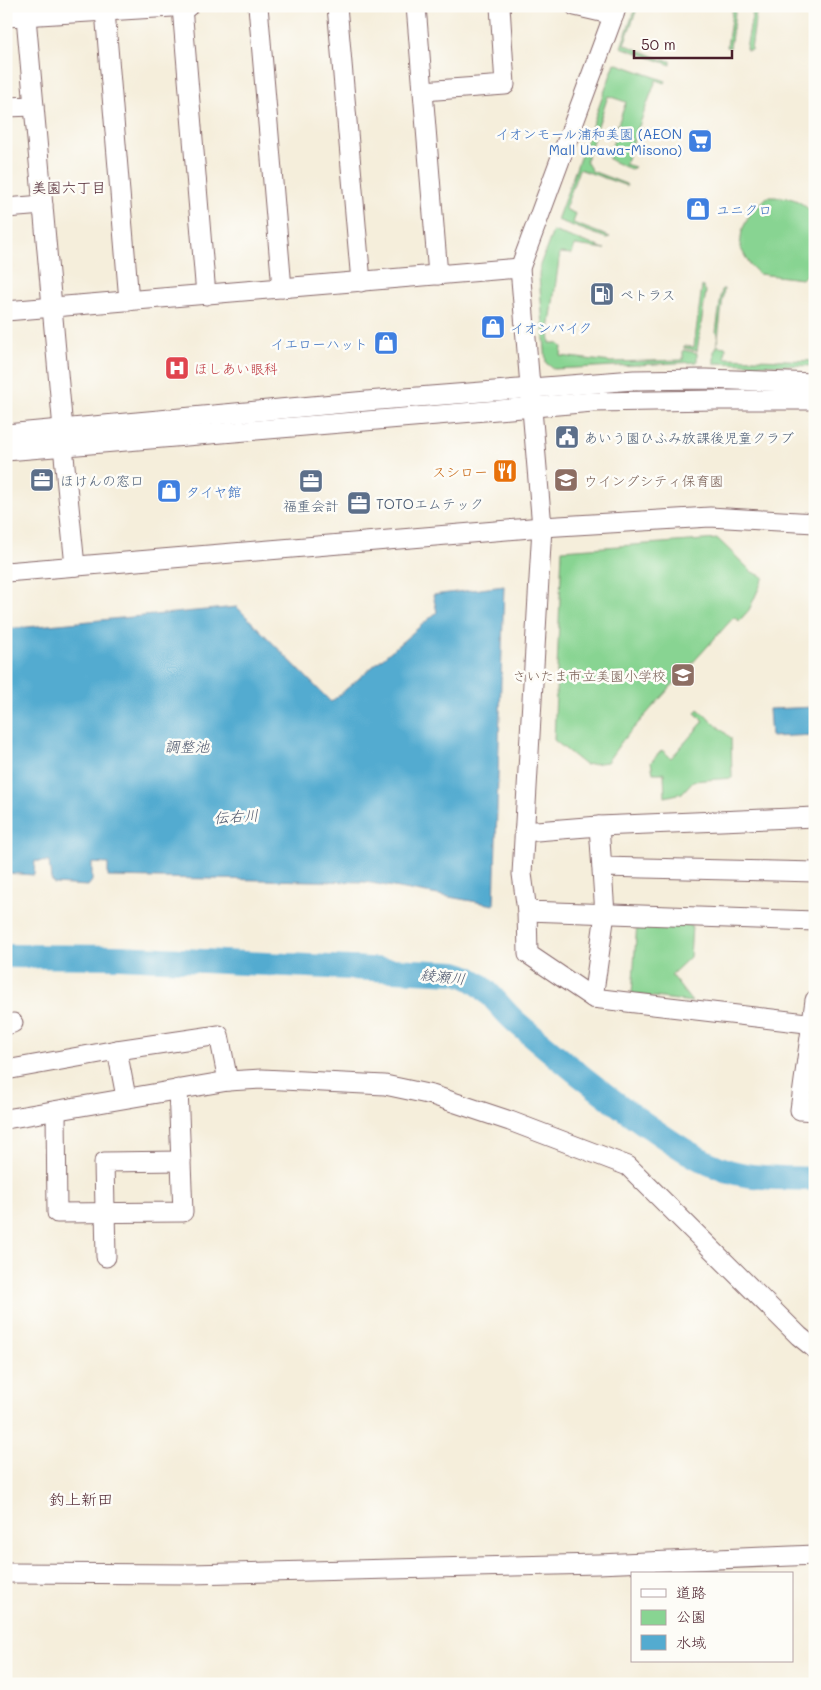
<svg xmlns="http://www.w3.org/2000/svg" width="821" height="1690" font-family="Mali,'Klee One',sans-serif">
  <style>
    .green { fill: #88d492; stroke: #697a5e }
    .water { fill: #53abd0; stroke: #4e657e }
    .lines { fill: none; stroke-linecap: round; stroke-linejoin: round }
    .river { stroke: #53abd0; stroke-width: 24 }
    .minor-casing { stroke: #866769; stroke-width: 21 }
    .minor { stroke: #fff; stroke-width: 19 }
    .labels { text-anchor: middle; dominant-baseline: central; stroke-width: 5; stroke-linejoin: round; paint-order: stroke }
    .shop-label { font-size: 14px; fill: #366cbe; stroke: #fdfcf7; text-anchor: start }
    .service-label { font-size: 14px; fill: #4e5e75; stroke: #fdfcf7; text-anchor: start }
    .health-label { font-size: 14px; fill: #be3a42; stroke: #fdfcf7; text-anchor: start }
    .food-label { font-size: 14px; fill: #c56008; stroke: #fdfcf7; text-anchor: end }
    .education-label { font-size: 14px; fill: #785e54; stroke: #fdfcf7; text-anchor: start }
    .neighbourhood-label { font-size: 15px; fill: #4a1f2b; stroke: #fdfcf7 }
    .water-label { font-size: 15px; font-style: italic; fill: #4e576d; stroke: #fdfcf7 }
    .quarter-label { font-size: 16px; fill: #4a1f2b; stroke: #fdfcf7 }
  </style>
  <rect width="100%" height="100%" fill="#fdfcf7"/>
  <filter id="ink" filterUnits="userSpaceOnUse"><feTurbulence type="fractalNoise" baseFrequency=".02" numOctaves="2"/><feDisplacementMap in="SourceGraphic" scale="10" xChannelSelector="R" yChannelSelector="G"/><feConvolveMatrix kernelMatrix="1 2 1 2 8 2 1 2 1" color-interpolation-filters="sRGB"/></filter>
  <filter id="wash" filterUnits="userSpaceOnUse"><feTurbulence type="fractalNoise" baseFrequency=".0096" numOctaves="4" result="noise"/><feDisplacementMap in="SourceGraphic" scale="20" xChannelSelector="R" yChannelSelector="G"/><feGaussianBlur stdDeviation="1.12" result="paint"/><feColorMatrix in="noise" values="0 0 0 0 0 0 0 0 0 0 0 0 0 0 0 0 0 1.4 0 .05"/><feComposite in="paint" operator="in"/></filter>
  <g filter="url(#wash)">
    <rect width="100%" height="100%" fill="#f5eedb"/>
    <!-- green -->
    <g class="green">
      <path d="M636 6H638L624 44 663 60 671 61V65L621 47Z"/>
      <path d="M733 6H736L730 48 727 47Z"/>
      <path d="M754 6H757L751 50H747L746 48Z"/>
      <path d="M615 63 666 81 665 83 656 80 625 164 635 167 634 168 630 169 612 161 609 159V153L619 128 617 127 626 102 608 96 586 161 592 171 626 184 627 186 579 169 565 209 576 214 573 223 610 237 606 238 557 220Z"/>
      <path d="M767 197C792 197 796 197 815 215V266L802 279 759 274 750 265 740 247 742 230 750 214Z"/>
      <path d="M553 231 605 249 575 245 572 254 560 253 549 331 550 343H557L562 347 561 356 611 362 683 360V350L697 353V362L554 369 546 363 539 276 540 265Z"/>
      <path d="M702 286 706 291 697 351 684 348V346L694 347Z"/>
      <path d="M722 289H724L717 346 726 347 725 358 815 361V366L714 363V351L716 349 718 334 716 332Z"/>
      <path d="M718 539 752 572 764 577 749 610 739 621 734 617 622 741 607 762 585 765 554 740 562 550Z"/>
      <path d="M698 709 731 738 732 778 693 781 682 793 665 797 664 773H653L651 762 662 750 671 758 704 721 695 713Z"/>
      <path d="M637 922 692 925 690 957 671 975 692 1002 632 994Z"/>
    </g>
    <!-- water -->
    <g class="water">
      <path d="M504 586 494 905 365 882 108 877V864L92 863V881L88 886 54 884 51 879 49 862 35 861 34 875 6 873V629L237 607 331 702 437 612 433 595Z"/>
      <path d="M815 707V735L771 737 769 709Z"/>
    </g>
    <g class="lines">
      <!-- river -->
      <path class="river" d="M6 956 120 957 456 973C486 981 495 1004 517 1023 559 1058 600 1093 645 1124 671 1142 698 1161 728 1171 755 1179 786 1178 815 1179"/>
    </g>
  </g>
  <g filter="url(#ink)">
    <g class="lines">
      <defs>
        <g id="minor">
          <path d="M25 6 63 429"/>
          <path d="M258 6 282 288"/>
          <path d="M337 6 361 282"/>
          <path d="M416 6 438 275"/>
          <path d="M575 6 614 15"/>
          <path d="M617 6 520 268 542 527 522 874 527 911 815 921"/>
          <path d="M182 7 206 295"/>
          <path d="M105 11 129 301"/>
          <path d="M6 17 189 6"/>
          <path d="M423 91 505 85 500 6"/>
          <path d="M6 107 34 106"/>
          <path d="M6 208 43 205"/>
          <path d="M6 311 520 268"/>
          <path d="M6 434 367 401 634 380 706 379 815 383"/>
          <path d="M63 446 75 566"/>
          <path d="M6 451 593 402 716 400H815"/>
          <path d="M6 572 542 527 710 517 815 523"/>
          <path d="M524 832 599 826 815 817"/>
          <path d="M602 867 815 872"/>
          <path d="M527 911 528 954 593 998 815 1024"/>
          <path d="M593 998 605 914 599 826"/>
          <path d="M815 1000 800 1110 815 1111"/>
          <path d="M6 1025 13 1023"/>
          <path d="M117 1050 126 1097"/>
          <path d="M6 1070 117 1050 219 1035 228 1081"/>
          <path d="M56 1111 57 1213 183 1212 178 1089"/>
          <path d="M6 1119 228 1081 262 1079 385 1085 432 1095 510 1121 628 1166 799 1336 815 1349"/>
          <path d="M106 1257 104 1162 181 1161"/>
          <path d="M6 1573 191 1574 598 1564 815 1555"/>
        </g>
      </defs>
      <!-- minor casing -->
      <use href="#minor" class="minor-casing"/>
      <!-- minor -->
      <use href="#minor" class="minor"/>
    </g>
  </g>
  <!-- icons -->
  <defs>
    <symbol id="supermarket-square" viewBox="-11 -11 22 22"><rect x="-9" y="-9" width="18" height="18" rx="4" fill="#3f7fe0" stroke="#fdfcf7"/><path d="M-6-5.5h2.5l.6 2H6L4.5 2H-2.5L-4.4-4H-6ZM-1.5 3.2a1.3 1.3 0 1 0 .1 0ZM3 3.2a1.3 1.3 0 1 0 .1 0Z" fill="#fff"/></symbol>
    <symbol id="shop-square" viewBox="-11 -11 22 22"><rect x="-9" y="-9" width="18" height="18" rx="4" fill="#3f7fe0" stroke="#fdfcf7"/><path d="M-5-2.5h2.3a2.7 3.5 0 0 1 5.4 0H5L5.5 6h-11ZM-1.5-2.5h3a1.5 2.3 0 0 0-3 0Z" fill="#fff"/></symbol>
    <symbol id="fuel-square" viewBox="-11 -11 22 22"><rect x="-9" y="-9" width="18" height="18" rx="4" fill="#5c6f8a" stroke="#fdfcf7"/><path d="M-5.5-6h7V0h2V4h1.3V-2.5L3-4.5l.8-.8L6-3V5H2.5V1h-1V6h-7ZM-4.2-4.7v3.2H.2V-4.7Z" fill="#fff"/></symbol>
    <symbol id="hospital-square" viewBox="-11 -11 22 22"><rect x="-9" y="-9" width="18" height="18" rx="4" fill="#e0444e" stroke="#fdfcf7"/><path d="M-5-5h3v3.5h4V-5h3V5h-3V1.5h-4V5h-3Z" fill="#fff"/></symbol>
    <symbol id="civic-square" viewBox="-11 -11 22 22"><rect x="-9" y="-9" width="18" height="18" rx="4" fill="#5c6f8a" stroke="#fdfcf7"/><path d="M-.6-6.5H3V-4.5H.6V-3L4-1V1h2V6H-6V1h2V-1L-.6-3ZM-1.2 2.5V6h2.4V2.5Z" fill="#fff"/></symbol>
    <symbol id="restaurant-square" viewBox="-11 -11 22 22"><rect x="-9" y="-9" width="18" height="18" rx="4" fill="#e8710a" stroke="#fdfcf7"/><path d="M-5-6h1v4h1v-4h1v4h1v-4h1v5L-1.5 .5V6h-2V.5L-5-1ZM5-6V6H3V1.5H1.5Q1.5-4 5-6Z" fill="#fff"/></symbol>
    <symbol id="office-square" viewBox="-11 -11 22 22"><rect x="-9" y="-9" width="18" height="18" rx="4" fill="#5c6f8a" stroke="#fdfcf7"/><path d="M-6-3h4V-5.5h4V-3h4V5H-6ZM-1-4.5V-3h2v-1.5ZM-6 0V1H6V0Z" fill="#fff"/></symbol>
    <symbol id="school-square" viewBox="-11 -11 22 22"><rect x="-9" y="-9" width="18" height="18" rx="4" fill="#8d6e63" stroke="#fdfcf7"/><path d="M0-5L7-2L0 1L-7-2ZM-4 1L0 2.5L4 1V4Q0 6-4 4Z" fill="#fff"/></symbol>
  </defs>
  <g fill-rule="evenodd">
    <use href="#supermarket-square" x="686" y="127" width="28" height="28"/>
    <use href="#shop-square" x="684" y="195" width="28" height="28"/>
    <use href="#fuel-square" x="588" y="280" width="28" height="28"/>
    <use href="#shop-square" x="479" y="313" width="28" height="28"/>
    <use href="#shop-square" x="372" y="329" width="28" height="28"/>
    <use href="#hospital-square" x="163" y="354" width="28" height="28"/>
    <use href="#civic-square" x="553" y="423" width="28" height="28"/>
    <use href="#restaurant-square" x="491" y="457" width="28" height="28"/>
    <use href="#office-square" x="28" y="466" width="28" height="28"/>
    <use href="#school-square" x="552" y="466" width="28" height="28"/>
    <use href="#office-square" x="297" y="467" width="28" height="28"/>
    <use href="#shop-square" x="155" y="477" width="28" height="28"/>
    <use href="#office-square" x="345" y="489" width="28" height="28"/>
    <use href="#school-square" x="669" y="661" width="28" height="28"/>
  </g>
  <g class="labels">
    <!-- shop labels -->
    <g class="shop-label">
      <text x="682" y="133" text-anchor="end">イオンモール浦和美園 (AEON<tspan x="682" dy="16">Mall Urawa-Misono)</tspan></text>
      <text x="716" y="209">ユニクロ</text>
      <text x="510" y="327">イオンバイク</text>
      <text x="368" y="343" text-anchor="end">イエローハット</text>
      <text x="186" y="491">タイヤ館</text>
    </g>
    <!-- service labels -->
    <g class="service-label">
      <text x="620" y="294">ペトラス</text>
      <text x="584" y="437">あいう園ひふみ放課後児童クラブ</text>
      <text x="60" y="480">ほけんの窓口</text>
      <text x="376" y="503">TOTOエムテック</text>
      <text x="311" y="505" text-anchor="middle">福重会計</text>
    </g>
    <!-- health labels -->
    <g class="health-label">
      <text x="194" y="368">ほしあい眼科</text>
    </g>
    <!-- food labels -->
    <g class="food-label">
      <text x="488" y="471">スシロー</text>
    </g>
    <!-- education labels -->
    <g class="education-label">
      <text x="584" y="480">ウイングシティ保育園</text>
      <text x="666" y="675" text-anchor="end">さいたま市立美園小学校</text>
    </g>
    <!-- neighbourhood labels -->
    <g class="neighbourhood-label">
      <text x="69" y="187">美園六丁目</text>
    </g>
    <!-- water labels -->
    <g class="water-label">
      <text x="187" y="746">調整池</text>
      <text transform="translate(236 816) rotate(-4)">伝右川</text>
      <text transform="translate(443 976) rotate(7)">綾瀬川</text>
    </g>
    <!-- quarter labels -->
    <g class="quarter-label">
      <text x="81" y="1498">釣上新田</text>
    </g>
  </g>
  <!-- margin -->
  <rect width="821" height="1690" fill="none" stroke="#fdfcf7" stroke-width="25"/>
  <!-- legend -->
  <rect x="631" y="1572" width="162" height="90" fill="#fdfcf7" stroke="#b5a4a5"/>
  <rect x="641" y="1589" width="25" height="8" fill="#ffffff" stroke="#b5a4a5"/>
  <text x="676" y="1598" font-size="15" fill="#4a1f2b">道路</text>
  <rect x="641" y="1610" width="25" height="15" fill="#88d492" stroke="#b5a4a5"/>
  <text x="676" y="1622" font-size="15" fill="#4a1f2b">公園</text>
  <rect x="641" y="1635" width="25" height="15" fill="#53abd0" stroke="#b5a4a5"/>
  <text x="676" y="1648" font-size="15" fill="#4a1f2b">水域</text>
  <!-- scale -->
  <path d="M634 50v8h98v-8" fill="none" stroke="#4a1f2b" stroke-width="2.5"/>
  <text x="641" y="50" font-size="15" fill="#4a1f2b" stroke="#fdfcf7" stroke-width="4" paint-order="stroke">50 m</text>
</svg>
